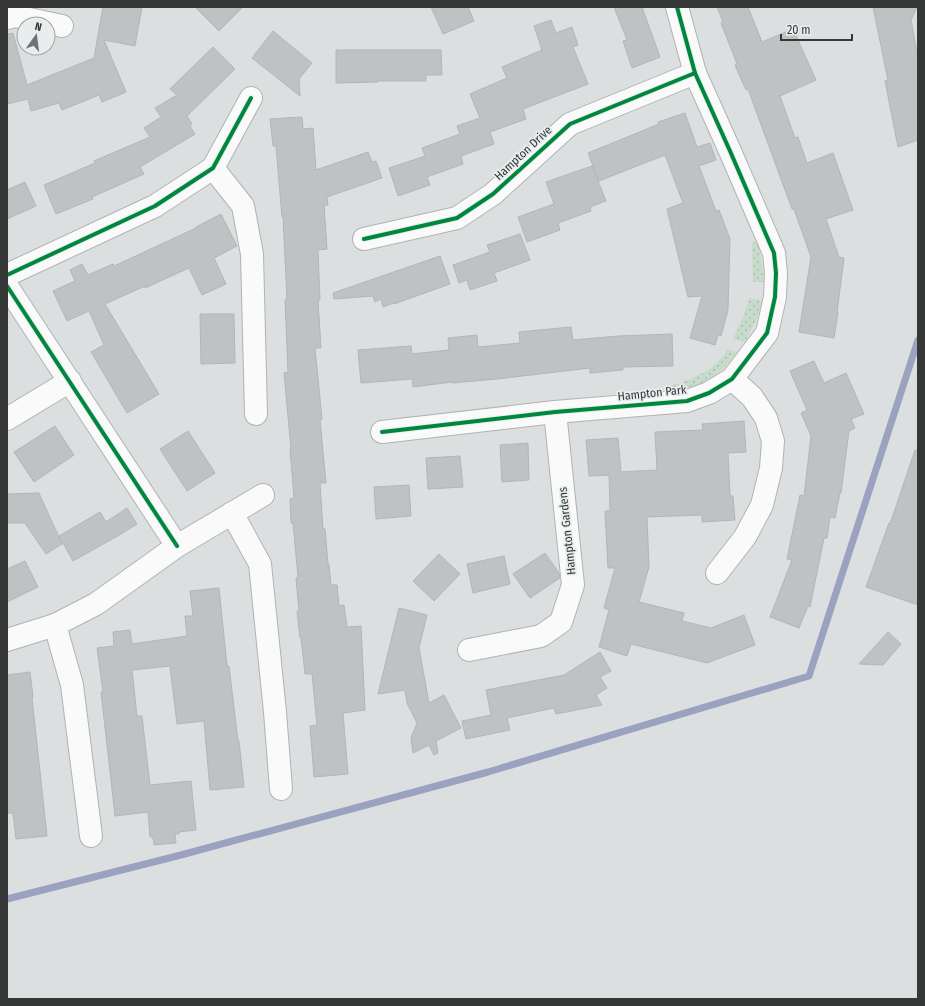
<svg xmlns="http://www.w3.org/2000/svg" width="925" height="1006" font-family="'Fira Sans Condensed',sans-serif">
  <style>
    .green { fill: url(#green-dots) }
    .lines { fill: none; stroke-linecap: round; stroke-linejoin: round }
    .stream { stroke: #9aa2bf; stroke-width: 7 }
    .building { fill: #bfc1c2; stroke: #b3b5b6 }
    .street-casing { stroke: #b1b2b3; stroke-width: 24 }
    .street { stroke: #fafafa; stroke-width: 22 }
    .cycleway-casing { stroke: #e8edee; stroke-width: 6 }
    .cycleway { stroke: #00873e; stroke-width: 4 }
    .labels { text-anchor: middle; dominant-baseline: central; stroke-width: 3.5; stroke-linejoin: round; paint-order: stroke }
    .street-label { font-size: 12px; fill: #363838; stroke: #e8edee }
  </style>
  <defs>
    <pattern id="green-dots" width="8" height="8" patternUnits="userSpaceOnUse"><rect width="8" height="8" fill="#c6dbc9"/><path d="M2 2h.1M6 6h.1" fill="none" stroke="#abbdad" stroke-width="1.8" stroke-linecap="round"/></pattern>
  </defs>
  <rect width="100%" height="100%" fill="#dcdfe0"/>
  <!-- green -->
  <g class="green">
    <path d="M757 241 760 252 764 282H753L752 243Z"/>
    <path d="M749 298 762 300 758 316 745 342 733 339 744 315Z"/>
    <path d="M727 350 737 352C732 358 727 366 720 371 704 385 688 388 667 391L664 388C686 382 716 371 727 350Z"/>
  </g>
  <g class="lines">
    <!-- stream -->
    <path class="stream" d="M7 899 181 855 488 772 809 676 918 340"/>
  </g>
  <!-- building -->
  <g class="building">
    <path d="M103 7H142L135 46 104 40 126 92 102 102 99 95 62 110 59 103 31 111 28 99 7 104V34L13 33 27 85 94 58Z"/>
    <path d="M195 7H243L219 31Z"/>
    <path d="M431 7H468L474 21 443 34Z"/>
    <path d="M614 7H642L660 57 632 68 623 41 627 40Z"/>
    <path d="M717 7H748L762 42 793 29 816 80 780 96 795 138 798 137 807 163 833 153 853 210 826 219 839 257 844 258 837 312H838L834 338 799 332 811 257 794 209H792L748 89 746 90 735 65 737 64 721 23 723 22Z"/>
    <path d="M873 7H917L911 20 918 58V140L898 147 885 81 888 80Z"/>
    <path d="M551 20 556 33 572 27 578 45 573 47 588 84 523 109 526 119 490 132 494 144 461 156 463 164 427 177 430 185 398 196 389 168 425 156 422 148 460 134 457 126 480 118 470 94 507 78 502 67 542 50 534 26Z"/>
    <path d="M273 31 312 63 299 79 300 96 252 58Z"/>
    <path d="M213 47 235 69 187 116 192 124 190 126 195 134 140 167 144 174 92 197 93 199 56 214 44 185 95 163 94 161 150 137 144 128 161 117 155 108 177 95 170 89Z"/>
    <path d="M336 50H441L442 75H426V81H377L378 82 336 83Z"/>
    <path d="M685 113 697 147 710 143 716 160 699 166 716 211 719 210 730 239 728 310 721 336 718 335 715 345 690 338 702 296 688 297 667 209 683 203 665 155 599 181 588 153 659 124 658 122Z"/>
    <path d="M302 117 303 129 313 128 316 170 368 152 372 162 376 161 382 178 327 197 328 205H324L327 249 318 250 320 300H318L321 348H315L322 419 320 420 326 483H320L323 529H325L328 564H329L331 585H337L339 606 344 605 347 627 361 626 365 710 343 713 348 774 314 777 310 726 317 725 312 674H305L301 638H300L297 611H299L296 578 298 577 293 523H291L290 499 294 498 290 449H291L284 373 288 372 285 300 287 299 283 217H282L276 146H273L270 119Z"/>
    <path d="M592 166 606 201 590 207 591 211 558 223 560 230 527 242 518 217 554 204 546 182Z"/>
    <path d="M25 182 36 206 7 219V190Z"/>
    <path d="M221 214 237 246 214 258 226 284 202 295 189 268 145 288V286L105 304 159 394 127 413 91 352 104 345 89 311 67 321 53 291 75 281 70 270 82 264 88 275 113 264 114 266 196 228V227Z"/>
    <path d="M520 234 530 260 494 273 497 281 470 290 467 280 459 283 453 265 490 252 487 245Z"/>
    <path d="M440 256 450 284 394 304V303L383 307 381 299 375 302 373 296 334 299 333 293Z"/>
    <path d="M200 314H234L235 363 201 364Z"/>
    <path d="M571 327 573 340 618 336 672 334 673 366 623 367V370L590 373V368L497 379 452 383V382L413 387 412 379 361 383 358 350 411 346 412 354 449 350 448 338 477 335 478 347 520 343 519 332Z"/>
    <path d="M814 361 824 383 846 373 864 414 851 419 855 428 849 431 841 493H840L835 518 830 517 827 538H824L810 607 808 606 799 628 770 617 792 560 787 559 800 495 804 496 811 436 801 413 807 410 790 371Z"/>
    <path d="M744 421 746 452 728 453 730 496H733L735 520 702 522V515L647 517 649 567 639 602 684 613 682 621 711 628 744 615 755 645 707 663 631 644 627 656 599 647 609 610 604 608 615 568H608L605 511H610L609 475 589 476 586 440 618 438 621 472 657 470 655 432 703 430 702 424Z"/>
    <path d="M55 426 74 455 34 482 14 452Z"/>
    <path d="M188 431 215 473 187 491 160 449Z"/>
    <path d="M528 443 529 480 502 482 500 445Z"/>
    <path d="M915 450 918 451V605L866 587 889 523 890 524Z"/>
    <path d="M460 456 463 487 428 489 426 458Z"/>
    <path d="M409 485 411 516 376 519 374 487Z"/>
    <path d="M39 493 62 544 46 554 25 523H7V494Z"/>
    <path d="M127 508 137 524 121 534 73 561 59 536 100 512 106 522Z"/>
    <path d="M545 553 559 573 560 578 530 598 513 574Z"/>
    <path d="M439 554 460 574 434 601 413 581Z"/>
    <path d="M504 556 510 584 473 593 467 564Z"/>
    <path d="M25 561 38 587 7 602V569Z"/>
    <path d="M219 588 227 666H229L238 741H239L244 787 210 790 204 721 177 724 170 666 132 670 137 716H142L150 785 191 781 196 830 179 832V834H175L176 843 154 845 153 837H150L148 812 115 816 101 692H103L97 648 114 646 113 632 130 630 132 644 187 636 185 616H193L190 591Z"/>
    <path d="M399 608 427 615 419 648 429 703 444 695 461 728 436 741 438 753 434 755 429 745 413 753 411 738 417 723 407 703 405 690 378 694Z"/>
    <path d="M888 632 901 644 883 665 859 664Z"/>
    <path d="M600 652 611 671 600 677 607 688 596 695 602 705 556 714 554 708 507 718 510 730 466 739 462 721 491 715 486 690 564 675Z"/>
    <path d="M30 672 33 697 32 698 47 836 16 839 13 813H7V675Z"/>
  </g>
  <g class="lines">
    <defs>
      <g id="street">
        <path d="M7 18 15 16 62 26"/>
        <path d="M213 168 243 206 252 254 256 414"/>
        <path d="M364 239 457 218 493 194 570 124 695 73"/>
        <path d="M7 275 155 206 213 168 251 98"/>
        <path d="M7 286 177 546"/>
        <path d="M7 419 70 381"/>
        <path d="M382 432 555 412 687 401 709 393 732 379 767 333 775 297 776 273 774 253 730 151 695 73 677 7"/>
        <path d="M232 513 260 564 275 712 281 789"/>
        <path d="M717 573 745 537 762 505 771 468 773 441 766 418 752 397 732 379"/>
        <path d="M55 625 72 685 91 836"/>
        <path d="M7 640 55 625 96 604 177 546 263 495"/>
        <path d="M469 650 541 636 561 622 573 585 555 412"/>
      </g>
    </defs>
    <!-- street casing -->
    <use href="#street" class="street-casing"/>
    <!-- street -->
    <use href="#street" class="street"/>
    <defs>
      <g id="cycleway">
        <path d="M364 239 457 218 493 194 570 124 695 73"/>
        <path d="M7 275 155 206 213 168 251 98"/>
        <path d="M7 286 177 546"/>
        <path d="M382 432 555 412 687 401 709 393 732 379 767 333 775 297 776 273 774 253 730 151 695 73 677 7"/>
      </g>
    </defs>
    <!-- cycleway casing -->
    <use href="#cycleway" class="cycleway-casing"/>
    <!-- cycleway -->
    <use href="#cycleway" class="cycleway"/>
  </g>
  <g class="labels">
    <!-- street labels -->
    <g class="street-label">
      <text transform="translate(523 153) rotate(-43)">Hampton Drive</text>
      <text transform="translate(652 393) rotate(-6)">Hampton Park</text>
      <text transform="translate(567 531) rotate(-96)">Hampton Gardens</text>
    </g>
  </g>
  <!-- border -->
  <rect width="925" height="1006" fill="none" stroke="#363838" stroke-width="16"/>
  <!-- north arrow -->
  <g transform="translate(36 36) rotate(14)"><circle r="19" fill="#e8edee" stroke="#a1a5a5"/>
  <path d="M0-3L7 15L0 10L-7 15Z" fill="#707273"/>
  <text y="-6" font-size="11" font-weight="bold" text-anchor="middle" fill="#363838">N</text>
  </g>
  <!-- scale -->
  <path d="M781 34v6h71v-6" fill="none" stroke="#363838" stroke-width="2"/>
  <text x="787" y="34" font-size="12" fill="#363838" stroke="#e8edee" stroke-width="3" paint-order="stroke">20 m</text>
</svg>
